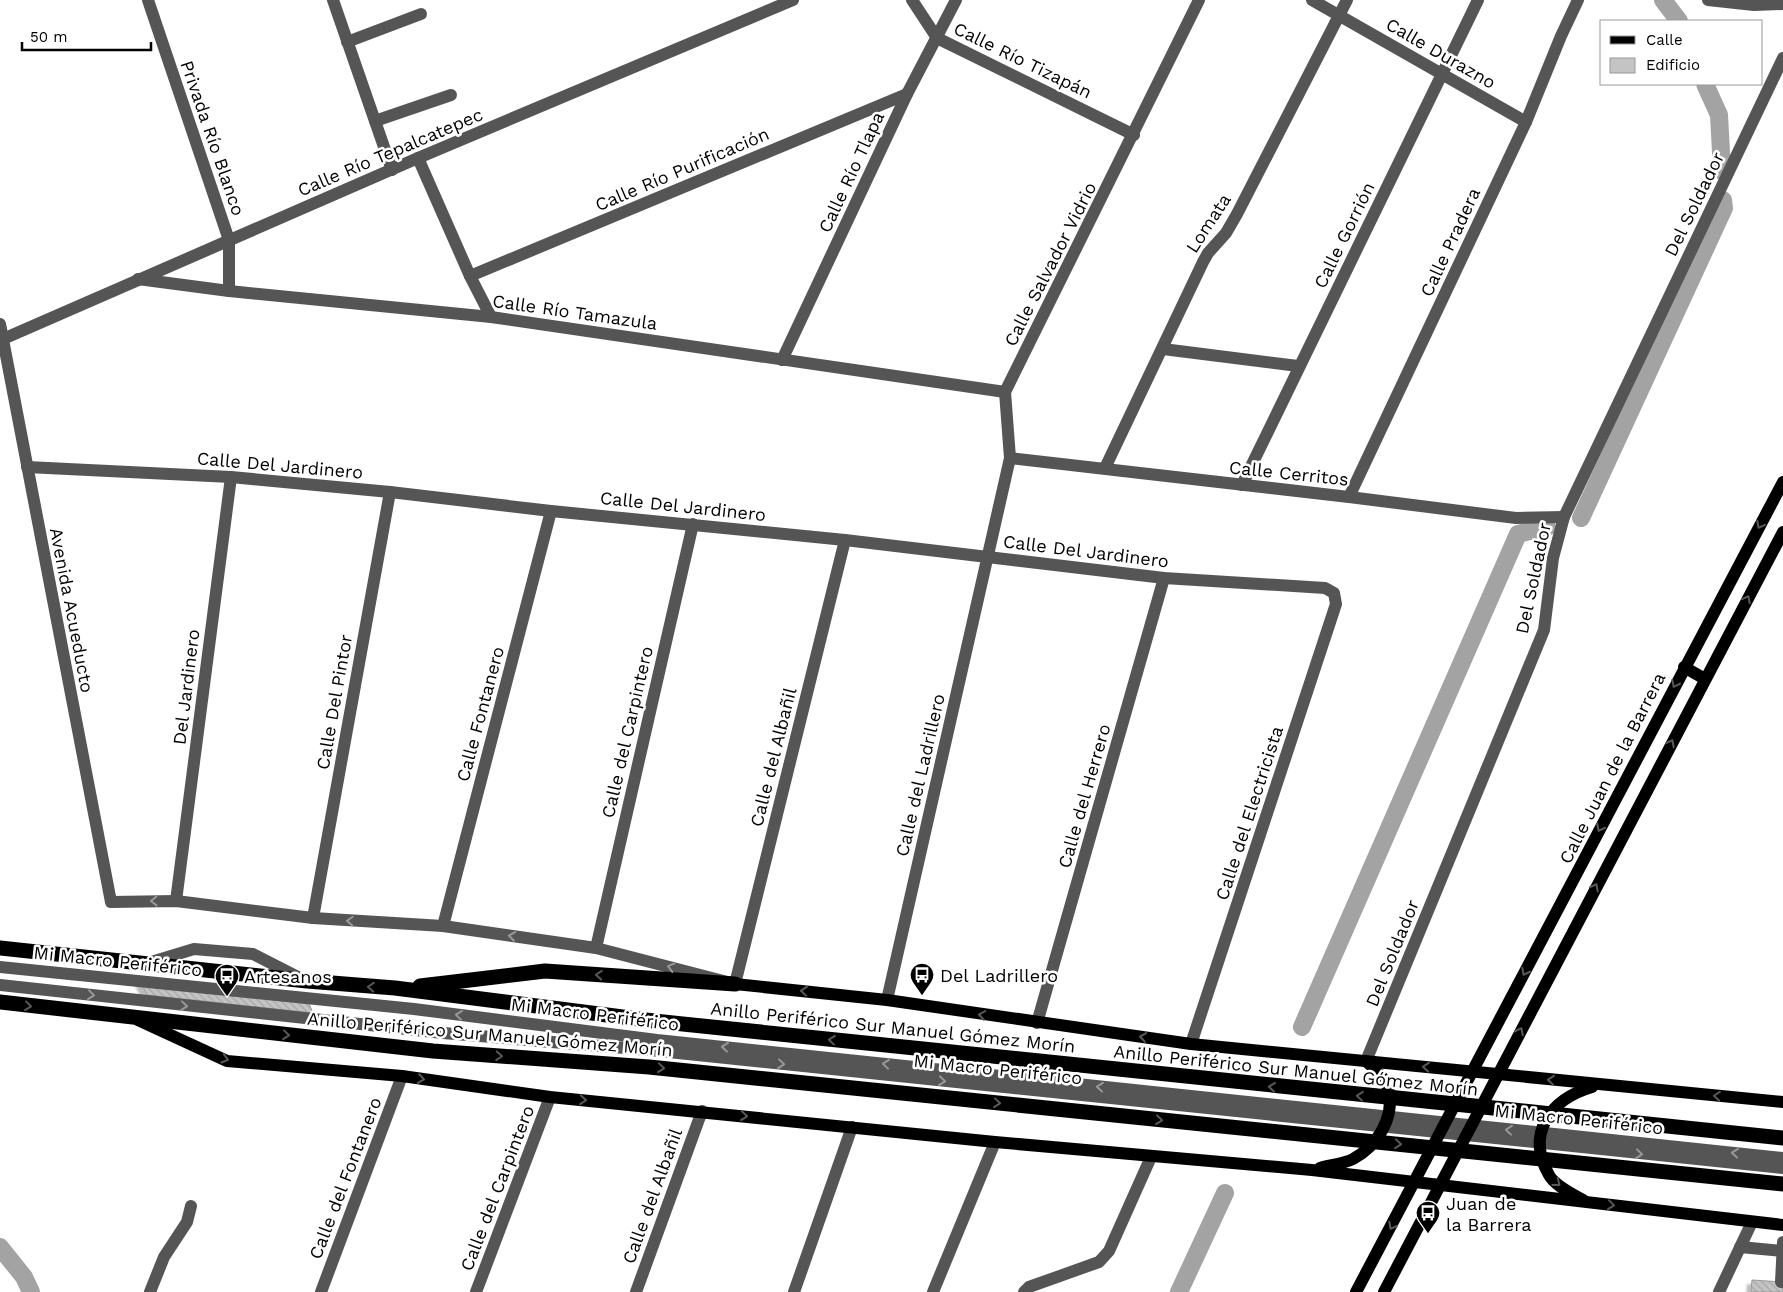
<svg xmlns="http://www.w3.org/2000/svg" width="1783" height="1292" font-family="'Work Sans',sans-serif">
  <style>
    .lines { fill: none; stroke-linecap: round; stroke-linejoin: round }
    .canal { stroke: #a3a3a3; stroke-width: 18 }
    .building { fill: url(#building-back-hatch); stroke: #999; filter: url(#shadow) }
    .minor { stroke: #555; stroke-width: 12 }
    .major { stroke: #000; stroke-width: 12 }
    .highway { stroke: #000; stroke-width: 15 }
    .oneway { stroke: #595959 }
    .oneway2 { stroke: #999 }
    .labels { text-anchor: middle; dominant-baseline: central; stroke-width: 5; stroke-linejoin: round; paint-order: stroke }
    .street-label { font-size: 18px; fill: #000; stroke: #fff }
    .poi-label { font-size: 18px; fill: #000; stroke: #fff; text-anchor: start }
  </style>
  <defs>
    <pattern id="building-back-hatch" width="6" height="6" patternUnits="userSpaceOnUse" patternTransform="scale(1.25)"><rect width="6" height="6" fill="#c4c4c4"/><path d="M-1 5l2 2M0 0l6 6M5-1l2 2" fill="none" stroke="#a7a7a7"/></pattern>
    <filter id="shadow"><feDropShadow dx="-4.5" dy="4.5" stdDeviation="1" flood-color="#0004"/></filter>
  </defs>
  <rect width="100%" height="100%" fill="#fff"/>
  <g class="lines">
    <!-- canal -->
    <g class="canal">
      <path d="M1663 0 1679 21"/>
      <path d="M1705 84 1719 115 1722 171"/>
      <path d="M1581 518 1724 208 1723 200"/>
      <path d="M1302 1027 1518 534 1547 527"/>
      <path d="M0 1247 24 1277 31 1292"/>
      <path d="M1179 1292 1225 1193"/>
    </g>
  </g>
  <!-- building -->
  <g class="building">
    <path d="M140 981 307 999 313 1013 147 995Z"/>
    <path d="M1752 1280 1783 1282V1292H1751Z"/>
  </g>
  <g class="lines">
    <!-- minor -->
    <g class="minor">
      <path d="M148 0 229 240V291"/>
      <path d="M333 0 392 170"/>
      <path d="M912 0 937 38 1134 135"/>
      <path d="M1312 0 1526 122"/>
      <path d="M1708 0 1754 5 1783 4"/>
      <path d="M347 42 421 14"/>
      <path d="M375 121 451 95"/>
      <path d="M418 158 470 276 491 317"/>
      <path d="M470 276 907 94"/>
      <path d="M138 279 229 291 491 317 1005 392"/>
      <path d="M0 324 111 902 176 901 313 918 443 926 596 948 735 984 845 540"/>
      <path d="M3 339 418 158 793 0"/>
      <path d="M1163 349 1298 366"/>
      <path d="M782 360 907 94 956 0"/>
      <path d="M1010 458 1349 497 1516 518 1564 517"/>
      <path d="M27 467 231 477 390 492 551 511 845 540 1164 578 1325 588 1334 593 1336 604 1191 1044"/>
      <path d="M1105 468 1203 262 1208 253 1226 233 1237 214 1347 0"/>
      <path d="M1242 485 1478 0"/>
      <path d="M1349 497 1526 122 1561 36 1578 0"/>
      <path d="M176 901 231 477"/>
      <path d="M313 918 390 492"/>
      <path d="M443 926 551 511"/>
      <path d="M596 948 693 524"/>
      <path d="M148 963 194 949 253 954 302 979"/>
      <path d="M0 967 414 1009 657 1040 1783 1158"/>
      <path d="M0 985 443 1033 649 1050 1783 1168"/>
      <path d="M887 1000 1010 458 1005 392 1199 0"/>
      <path d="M1037 1023 1164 578"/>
      <path d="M1366 1061 1544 630 1553 558 1564 517 1783 58"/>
      <path d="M1740 1247 1783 1251"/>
      <path d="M1781 1282 1783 1242"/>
      <path d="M150 1292 164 1257 187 1222 191 1206"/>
      <path d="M321 1292 402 1076"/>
      <path d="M476 1292 550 1097"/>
      <path d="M636 1292 702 1111"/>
      <path d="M794 1292 852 1127"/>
      <path d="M933 1292 995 1142"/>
      <path d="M1024 1292 1029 1287 1099 1262 1109 1251 1151 1157"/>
      <path d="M1719 1292 1752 1222"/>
    </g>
    <!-- major -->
    <g class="major">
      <path d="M1684 667 1705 679"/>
      <path d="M735 984 887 1000 1191 1044 1783 1102"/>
      <path d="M138 1020 227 1061 402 1076 550 1097 995 1142 1312 1170 1783 1225"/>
      <path d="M1320 1168C1330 1165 1343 1164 1353 1159 1377 1146 1394 1119 1389 1092 1387 1079 1374 1069 1366 1061"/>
      <path d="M1583 1200C1573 1194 1555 1186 1549 1175 1525 1133 1551 1099 1592 1087"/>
      <path d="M1356 1292 1783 482"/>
      <path d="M1384 1292 1783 532"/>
    </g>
    <!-- highway -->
    <g class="highway">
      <path d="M0 948 307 981 395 988 654 1021 1783 1138"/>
      <path d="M420 986 545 971 735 984"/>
      <path d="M0 1002 433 1051 649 1067 1783 1184"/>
    </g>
  </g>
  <!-- one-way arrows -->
  <defs><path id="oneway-chevron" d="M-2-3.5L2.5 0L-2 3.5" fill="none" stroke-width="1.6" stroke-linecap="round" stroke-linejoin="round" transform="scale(1.25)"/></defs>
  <g class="oneway">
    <use href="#oneway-chevron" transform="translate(1760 525) rotate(118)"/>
    <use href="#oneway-chevron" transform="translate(1747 599) rotate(-62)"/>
    <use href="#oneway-chevron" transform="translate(1675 684) rotate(117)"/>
    <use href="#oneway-chevron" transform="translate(1671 743) rotate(-62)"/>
    <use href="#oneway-chevron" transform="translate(1600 828) rotate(117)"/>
    <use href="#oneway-chevron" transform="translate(1595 887) rotate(-62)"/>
    <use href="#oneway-chevron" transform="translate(1525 972) rotate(117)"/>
    <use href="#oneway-chevron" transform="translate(599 975) rotate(-176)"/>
    <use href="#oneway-chevron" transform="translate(371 987) rotate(-175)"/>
    <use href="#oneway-chevron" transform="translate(804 991) rotate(-174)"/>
    <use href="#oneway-chevron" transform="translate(28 1006) rotate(7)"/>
    <use href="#oneway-chevron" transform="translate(982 1015) rotate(-171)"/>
    <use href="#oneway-chevron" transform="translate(1520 1031) rotate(-63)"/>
    <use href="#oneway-chevron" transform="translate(286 1035) rotate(6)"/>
    <use href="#oneway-chevron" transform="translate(1143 1037) rotate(-172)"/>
    <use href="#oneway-chevron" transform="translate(832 1040) rotate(-174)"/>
    <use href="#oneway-chevron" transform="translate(499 1056) rotate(4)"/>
    <use href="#oneway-chevron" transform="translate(225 1059) rotate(17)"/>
    <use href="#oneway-chevron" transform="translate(1426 1067) rotate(-175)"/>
    <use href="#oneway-chevron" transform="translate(661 1068) rotate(6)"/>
    <use href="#oneway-chevron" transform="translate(421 1079) rotate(8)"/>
    <use href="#oneway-chevron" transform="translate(1551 1080) rotate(-174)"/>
    <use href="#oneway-chevron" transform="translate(1272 1087) rotate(-174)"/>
    <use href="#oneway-chevron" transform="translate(1360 1096) rotate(-174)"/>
    <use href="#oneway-chevron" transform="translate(1717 1096) rotate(-175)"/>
    <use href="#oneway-chevron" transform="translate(583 1100) rotate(5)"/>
    <use href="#oneway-chevron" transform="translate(997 1103) rotate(6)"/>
    <use href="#oneway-chevron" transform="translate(744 1116) rotate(6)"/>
    <use href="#oneway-chevron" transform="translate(1159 1120) rotate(6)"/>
    <use href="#oneway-chevron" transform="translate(1398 1144) rotate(6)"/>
    <use href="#oneway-chevron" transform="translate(1557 1183) rotate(38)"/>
    <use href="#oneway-chevron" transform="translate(1611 1205) rotate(7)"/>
    <use href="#oneway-chevron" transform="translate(1392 1226) rotate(118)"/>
  </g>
  <g class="oneway2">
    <use href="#oneway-chevron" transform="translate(154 901) rotate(179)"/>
    <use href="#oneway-chevron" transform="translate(350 921) rotate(-177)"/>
    <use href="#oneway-chevron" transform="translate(512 936) rotate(-172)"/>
    <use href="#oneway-chevron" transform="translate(671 967) rotate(-165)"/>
    <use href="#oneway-chevron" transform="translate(91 995) rotate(7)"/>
    <use href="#oneway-chevron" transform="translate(184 1006) rotate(6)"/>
    <use href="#oneway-chevron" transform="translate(459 1015) rotate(-173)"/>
    <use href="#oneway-chevron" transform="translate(725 1047) rotate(-174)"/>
    <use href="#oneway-chevron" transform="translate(781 1064) rotate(6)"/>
    <use href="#oneway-chevron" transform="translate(886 1064) rotate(-174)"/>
    <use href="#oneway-chevron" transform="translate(942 1081) rotate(6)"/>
    <use href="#oneway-chevron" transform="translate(1100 1087) rotate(-174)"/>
    <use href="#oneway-chevron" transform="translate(1509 1130) rotate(-174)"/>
    <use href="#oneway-chevron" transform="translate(1735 1153) rotate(-174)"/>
    <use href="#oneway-chevron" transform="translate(1639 1154) rotate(6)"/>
  </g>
  <!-- icons -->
  <defs>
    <symbol id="bus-pin" viewBox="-11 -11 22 30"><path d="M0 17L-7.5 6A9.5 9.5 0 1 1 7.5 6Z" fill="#000" stroke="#fff"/><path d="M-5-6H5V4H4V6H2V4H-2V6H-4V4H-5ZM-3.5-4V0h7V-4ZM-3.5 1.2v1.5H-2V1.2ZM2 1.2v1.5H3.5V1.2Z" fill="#fff"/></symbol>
  </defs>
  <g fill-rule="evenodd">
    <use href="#bus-pin" x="908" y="961" width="28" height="38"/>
    <use href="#bus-pin" x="213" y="962" width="28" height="38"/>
    <use href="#bus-pin" x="1414" y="1199" width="28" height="38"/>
  </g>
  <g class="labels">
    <!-- street labels -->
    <g class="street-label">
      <text transform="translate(1441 53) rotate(30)">Calle Durazno</text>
      <text transform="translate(1023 60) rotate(26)">Calle Río Tizapán</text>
      <text transform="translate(213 138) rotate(71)">Privada Río Blanco</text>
      <text transform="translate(390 152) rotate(-23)">Calle Río Tepalcatepec</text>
      <text transform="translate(682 169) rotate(-23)">Calle Río Purificación</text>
      <text transform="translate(851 172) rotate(-65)">Calle Río Tlapa</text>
      <text transform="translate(1694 204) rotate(-64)">Del Soldador</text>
      <text transform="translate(1208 223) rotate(-57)">Lomata</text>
      <text transform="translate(1344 235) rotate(-64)">Calle Gorrión</text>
      <text transform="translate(1450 242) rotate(-65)">Calle Pradera</text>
      <text transform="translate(1050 264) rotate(-63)">Calle Salvador Vidrio</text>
      <text transform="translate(575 312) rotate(8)">Calle Río Tamazula</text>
      <text transform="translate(280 465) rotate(5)">Calle Del Jardinero</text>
      <text transform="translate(1289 473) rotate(6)">Calle Cerritos</text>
      <text transform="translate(683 506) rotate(6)">Calle Del Jardinero</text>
      <text transform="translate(1086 551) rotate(7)">Calle Del Jardinero</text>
      <text transform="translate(1533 578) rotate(-78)">Del Soldador</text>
      <text transform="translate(72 610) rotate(79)">Avenida Acueducto</text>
      <text transform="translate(186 687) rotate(-83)">Del Jardinero</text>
      <text transform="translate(334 702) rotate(-80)">Calle Del Pintor</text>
      <text transform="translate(480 714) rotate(-75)">Calle Fontanero</text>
      <text transform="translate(627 732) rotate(-77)">Calle del Carpintero</text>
      <text transform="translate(773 757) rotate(-76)">Calle del Albañil</text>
      <text transform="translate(1612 768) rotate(-63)">Calle Juan de la Barrera</text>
      <text transform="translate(920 775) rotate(-77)">Calle del Ladrillero</text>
      <text transform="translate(1084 796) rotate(-74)">Calle del Herrero</text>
      <text transform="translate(1249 813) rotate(-72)">Calle del Electricista</text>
      <text transform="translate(1392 953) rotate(-68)">Del Soldador</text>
      <text transform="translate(118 961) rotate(6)">Mi Macro Periférico</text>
      <text transform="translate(595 1014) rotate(7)">Mi Macro Periférico</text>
      <text transform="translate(893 1027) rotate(6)">Anillo Periférico Sur Manuel Gómez Morín</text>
      <text transform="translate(490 1034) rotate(5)">Anillo Periférico Sur Manuel Gómez Morín</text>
      <text transform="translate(998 1069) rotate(6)">Mi Macro Periférico</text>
      <text transform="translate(1296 1070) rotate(6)">Anillo Periférico Sur Manuel Gómez Morín</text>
      <text transform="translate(1579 1119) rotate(6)">Mi Macro Periférico</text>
      <text transform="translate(345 1178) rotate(-69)">Calle del Fontanero</text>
      <text transform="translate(497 1188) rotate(-69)">Calle del Carpintero</text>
      <text transform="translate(652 1196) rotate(-70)">Calle del Albañil</text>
    </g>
    <!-- poi labels -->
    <g class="poi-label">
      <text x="940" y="975">Del Ladrillero</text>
      <text x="244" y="976">Artesanos</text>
      <text x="1446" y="1203">Juan de<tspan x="1446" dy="21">la Barrera</tspan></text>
    </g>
  </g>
  <!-- legend -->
  <rect x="1600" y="20" width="162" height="65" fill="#ffffff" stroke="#999999"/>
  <rect x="1610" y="36" width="25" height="8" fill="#000000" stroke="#999999"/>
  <text x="1646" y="45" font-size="15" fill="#000000">Calle</text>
  <rect x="1610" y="58" width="25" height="15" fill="#c4c4c4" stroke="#999999"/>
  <text x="1646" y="70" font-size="15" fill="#000000">Edificio</text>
  <!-- scale -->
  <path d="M22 42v8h129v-8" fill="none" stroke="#000000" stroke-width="2.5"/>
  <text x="30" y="42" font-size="15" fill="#000000" stroke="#ffffff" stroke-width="4" paint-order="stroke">50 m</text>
</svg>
